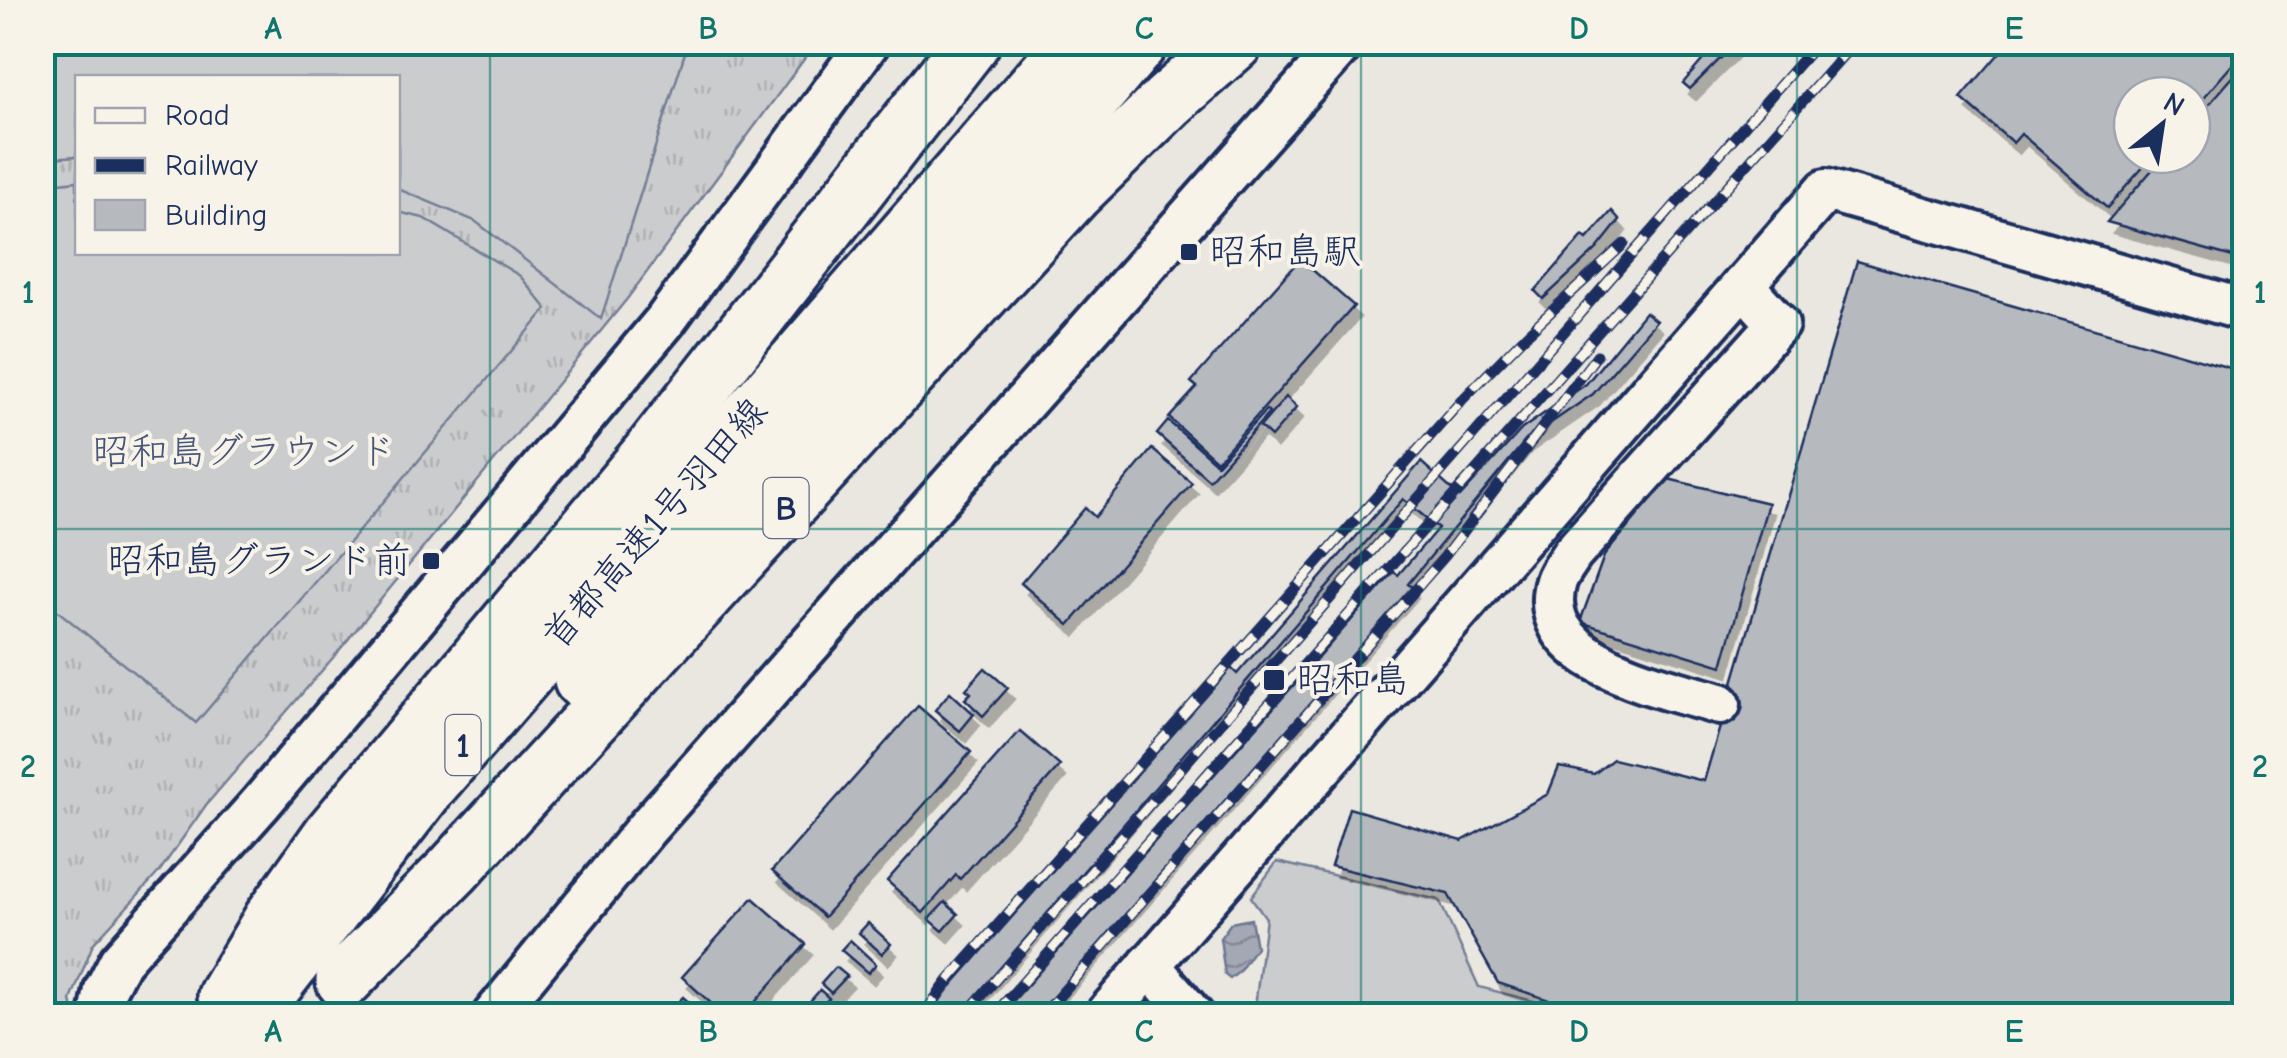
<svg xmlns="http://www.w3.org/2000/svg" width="2287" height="1058" font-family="'Comic Neue','Klee One',sans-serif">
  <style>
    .grass { fill: url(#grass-tufts); stroke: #737e96; stroke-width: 2.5; fill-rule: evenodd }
    .garden { fill: #cbcccd; stroke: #737e96; stroke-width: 2.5 }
    .water { fill: url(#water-waves); stroke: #6d7892; stroke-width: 2.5 }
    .building { fill: #b6babf; stroke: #1b2f5e; stroke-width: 2.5; filter: url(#shadow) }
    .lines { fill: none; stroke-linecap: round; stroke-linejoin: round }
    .minor-casing { stroke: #1b2f5e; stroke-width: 48 }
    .highway-casing { stroke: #1b2f5e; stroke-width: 62 }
    .minor { stroke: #f7f3e8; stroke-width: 40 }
    .highway { stroke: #f7f3e8; stroke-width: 55 }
    .rail-casing { stroke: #1b2f5e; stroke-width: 11 }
    .rail { stroke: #f7f3e8; stroke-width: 8; stroke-dasharray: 22; stroke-linecap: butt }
    .grid { fill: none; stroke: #0f766e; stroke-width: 2.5; stroke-opacity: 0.55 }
    .poi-dot { fill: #1b2f5e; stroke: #f7f3e8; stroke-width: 4 }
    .labels { text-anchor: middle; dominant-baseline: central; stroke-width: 8; stroke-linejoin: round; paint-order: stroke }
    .shield { fill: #f7f3e8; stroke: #5d6a87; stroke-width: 2.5 }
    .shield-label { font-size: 35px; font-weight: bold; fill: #1b2f5e }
    .poi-label { font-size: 38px; fill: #1b2f5e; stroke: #f7f3e8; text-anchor: start }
    .park-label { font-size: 38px; fill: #47567a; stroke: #f7f3e8 }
    .street-label { font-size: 38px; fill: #1b2f5e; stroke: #f7f3e8 }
    .neatline { fill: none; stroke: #0f766e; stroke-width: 4 }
    .grid-label { font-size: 32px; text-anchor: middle; font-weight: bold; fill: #0f766e }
  </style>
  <defs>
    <pattern id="grass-tufts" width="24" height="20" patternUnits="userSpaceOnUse" patternTransform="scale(2.5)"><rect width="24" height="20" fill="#cbcccd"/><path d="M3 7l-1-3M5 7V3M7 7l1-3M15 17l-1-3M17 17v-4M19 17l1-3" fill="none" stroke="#aeb0b2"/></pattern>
    <pattern id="water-waves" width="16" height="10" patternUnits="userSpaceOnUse" patternTransform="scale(2.5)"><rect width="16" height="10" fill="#a3a8b4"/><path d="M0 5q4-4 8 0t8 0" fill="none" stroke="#848996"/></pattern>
    <filter id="shadow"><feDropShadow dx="6" dy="11" stdDeviation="0" flood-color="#0004"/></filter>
  </defs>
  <rect width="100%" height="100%" fill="#eae7e0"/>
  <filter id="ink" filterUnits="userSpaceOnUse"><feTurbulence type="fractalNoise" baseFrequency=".01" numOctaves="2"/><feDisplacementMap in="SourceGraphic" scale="20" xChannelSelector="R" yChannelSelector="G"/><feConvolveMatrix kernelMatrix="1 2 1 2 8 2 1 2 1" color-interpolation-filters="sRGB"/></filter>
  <g filter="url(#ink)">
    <!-- grass -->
    <path class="grass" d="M42 43H816L627 299 337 653 206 805 159 872 93 944 71 1000 74 1016 42 1015ZM78 78H398V252H78Z"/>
    <!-- garden -->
    <g class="garden">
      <path d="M42 43 43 42 688 43 601 319 475 221 398 189V78H78L77 156 51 158 43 120Z"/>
      <path d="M77 181 78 252H398V212L423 218 520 276 547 309 196 723 43 599V185Z"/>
      <path d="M1277 862 1439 900 1479 987 1576 1012 1575 1015H1254L1266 918 1251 897Z"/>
    </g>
    <!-- water -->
    <path class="water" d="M1251 919 1256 947 1239 972 1230 979 1225 975 1220 938 1231 923Z"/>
    <!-- building -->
    <g class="building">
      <path d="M1718 42H1737L1690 89 1683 83Z"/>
      <path d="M2009 42H2244V51L2192 111V95H2132V155H2154L2107 208 2021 134 2013 143 1961 98Z"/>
      <path d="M2244 64V260L2107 222 2165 155H2192V124Z"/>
      <path d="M1612 211 1620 220 1597 249 1543 299 1535 291 1583 236 1587 239Z"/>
      <path d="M1300 259 1354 306 1217 461 1169 418 1197 387 1191 382Z"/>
      <path d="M1857 261 2244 372V1016H1580L1582 1011 1498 983 1448 894 1331 866 1349 808 1462 841 1548 794 1559 767 1594 774 1613 759 1704 781Z"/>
      <path d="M1645 312 1656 321 1593 394 1526 440 1408 584 1412 587 1036 1016H1017L1008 1007 1394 572 1398 575 1438 528 1403 499 959 1016H929L946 992 1231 668 1237 674 1421 462 1460 497 1522 429 1586 384Z"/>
      <path d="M1286 397 1297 407 1271 437 1260 427Z"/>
      <path d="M1266 410 1269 413 1209 480 1157 434 1168 421 1217 464Z"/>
      <path d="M1152 449 1192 483 1069 625 1021 583 1085 508 1095 517Z"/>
      <path d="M1668 479 1768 503 1722 666 1580 622 1604 556Z"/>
      <path d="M985 668 1008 688 983 716 965 699 971 693 966 689Z"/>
      <path d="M950 692 974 714 960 731 935 710Z"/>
      <path d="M918 706 971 752 824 917 772 871Z"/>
      <path d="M1020 731 1060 766 960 879 956 875 923 913 887 881Z"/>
      <path d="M753 898 806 944 743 1016H725L682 977Z"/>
      <path d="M945 902 958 914 943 931 929 919Z"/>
      <path d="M868 923 891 944 882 954 859 933Z"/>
      <path d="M850 940 876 964 868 973 841 950Z"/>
      <path d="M836 967 847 976 831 993 821 984Z"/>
      <path d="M820 990 829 998 813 1016H797Z"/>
      <path d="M683 997 699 1011 694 1016H666L673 1009 677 1013 684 1006 679 1001Z"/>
    </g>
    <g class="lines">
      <defs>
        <g id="minor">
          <path d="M1720 704C1666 688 1531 663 1556 581 1559 572 1567 562 1572 554L1778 324 1743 285"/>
          <path d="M1149 965 1193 1016"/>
          <path d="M100 1016 105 990 120 961 261 803 665 321 869 42"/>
          <path d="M493 1016 645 830 1344 42"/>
          <path d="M1105 1016 1826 190 2244 310"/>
        </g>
        <g id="highway">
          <path d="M582 680 719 515 1070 125 1140 42"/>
          <path d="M344 980 453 870 1075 192 1168 101 1235 42"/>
          <path d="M226 996 273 917 332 834 650 454 972 42"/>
          <path d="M250 1016 429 785 1074 42"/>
        </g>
      </defs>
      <!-- minor casing -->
      <use href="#minor" class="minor-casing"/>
      <!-- highway casing -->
      <use href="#highway" class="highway-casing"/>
      <!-- minor -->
      <use href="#minor" class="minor"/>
      <!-- highway -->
      <use href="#highway" class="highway"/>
      <defs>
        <g id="rail">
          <path d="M922 1016 948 981 1462 400 1526 335 1624 244"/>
          <path d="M964 1016 1818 42"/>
          <path d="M993 1016 1855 42"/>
          <path d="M1042 1016 1445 556 1597 355"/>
        </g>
      </defs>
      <!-- rail casing -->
      <use href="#rail" class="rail-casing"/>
      <!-- rail -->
      <use href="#rail" class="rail"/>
    </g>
  </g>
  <!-- grid -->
  <path class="grid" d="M490 42V1016M926 42V1016M1361 42V1016M1797 42V1016M42 529H2244"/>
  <!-- markers -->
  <g class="poi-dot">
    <rect x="1179" y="242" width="20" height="20" rx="5"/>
    <rect x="421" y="551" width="20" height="20" rx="5"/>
    <rect x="1262" y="668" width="24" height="24" rx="5"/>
  </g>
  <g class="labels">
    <!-- shield labels -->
    <g class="shield">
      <rect x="763.5" y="478" width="45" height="60" rx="8"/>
      <rect x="445.5" y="715" width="35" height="60" rx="8"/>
    </g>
    <g class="shield-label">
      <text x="786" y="508">B</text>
      <text x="463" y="745">1</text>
    </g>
    <!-- poi labels -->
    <g class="poi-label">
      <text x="1209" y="252">昭和島駅</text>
      <text x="411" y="561" text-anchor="end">昭和島グランド前</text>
      <text x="1296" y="680">昭和島</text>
    </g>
    <!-- park labels -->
    <g class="park-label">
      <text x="244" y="452">昭和島グラウンド</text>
    </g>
    <!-- street labels -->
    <g class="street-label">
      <text transform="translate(655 524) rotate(-49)">首都高速1号羽田線</text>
    </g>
  </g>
  <!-- margin -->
  <rect width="2287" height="1058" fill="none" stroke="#f7f3e8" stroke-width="110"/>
  <!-- legend -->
  <rect x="75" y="75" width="325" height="180" fill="#f7f3e8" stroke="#9fa5b1" stroke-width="2.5"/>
  <rect x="95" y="108" width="50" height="15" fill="#f7f3e8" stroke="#9fa5b1" stroke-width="2.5"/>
  <text x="165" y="125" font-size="30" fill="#1b2f5e">Road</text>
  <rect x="95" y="158" width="50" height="15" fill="#1b2f5e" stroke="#9fa5b1" stroke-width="2.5"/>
  <text x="165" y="175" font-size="30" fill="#1b2f5e">Railway</text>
  <rect x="95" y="200" width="50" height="30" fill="#b6babf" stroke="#9fa5b1" stroke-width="2.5"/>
  <text x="165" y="225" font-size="30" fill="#1b2f5e">Building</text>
  <!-- north arrow -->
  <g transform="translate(2162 125) rotate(30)"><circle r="48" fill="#f7f3e8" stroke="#9fa5b1" stroke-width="2.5"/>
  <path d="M0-8L18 38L0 25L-18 38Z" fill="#1b2f5e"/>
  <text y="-15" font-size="28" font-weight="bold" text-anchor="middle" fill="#1b2f5e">N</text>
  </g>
  <rect x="55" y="55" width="2177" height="948" class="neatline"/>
  <g class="grid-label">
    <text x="273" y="39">A</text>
    <text x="708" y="39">B</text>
    <text x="1144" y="39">C</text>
    <text x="1579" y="39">D</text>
    <text x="2014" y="39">E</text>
    <text x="28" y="303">1</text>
    <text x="2260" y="303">1</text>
    <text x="28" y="777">2</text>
    <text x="2260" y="777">2</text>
    <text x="273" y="1042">A</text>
    <text x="708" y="1042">B</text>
    <text x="1144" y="1042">C</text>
    <text x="1579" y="1042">D</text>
    <text x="2014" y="1042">E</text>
  </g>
</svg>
